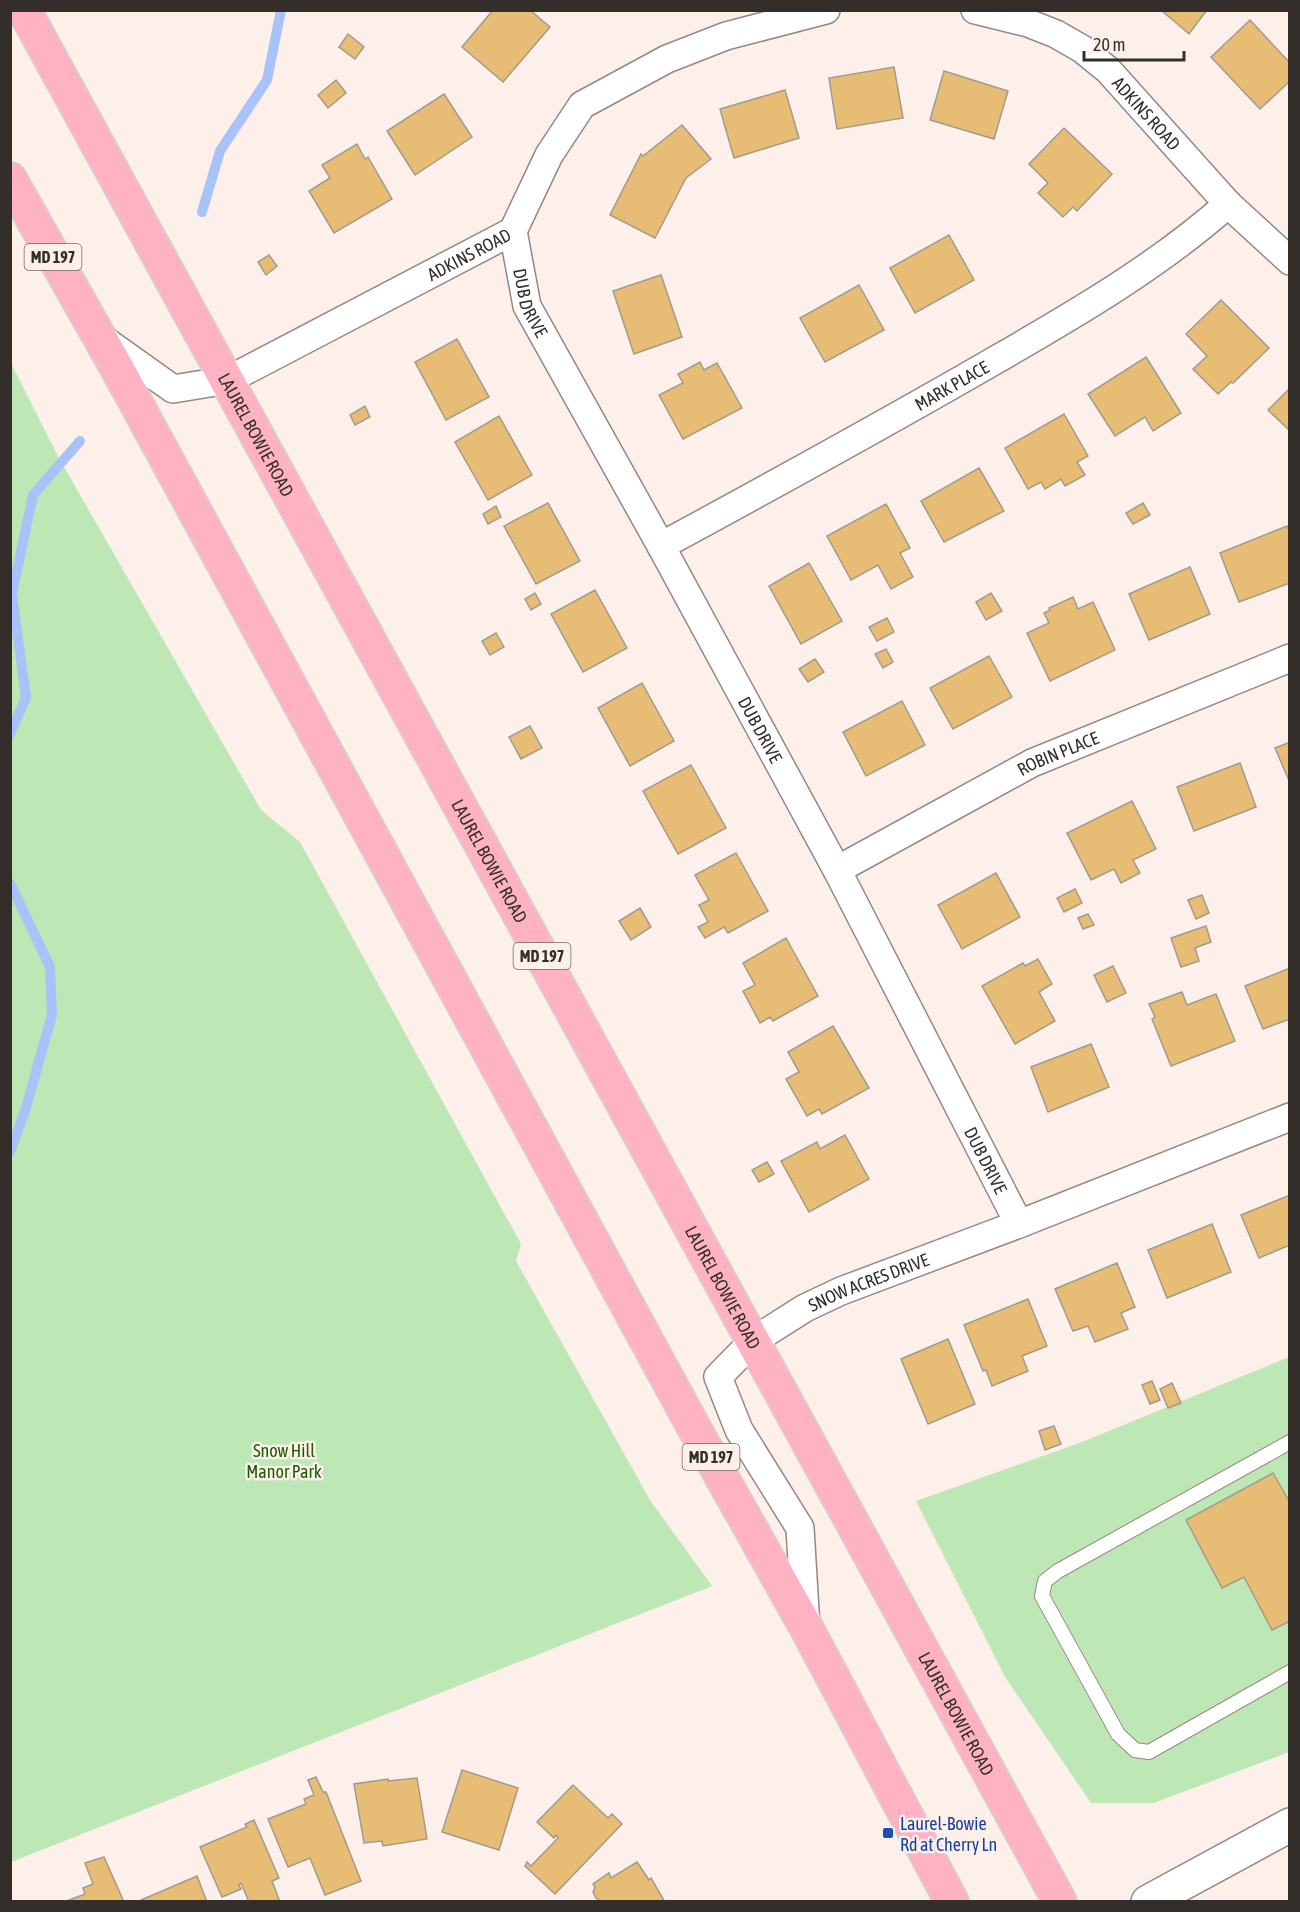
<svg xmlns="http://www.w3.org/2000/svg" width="1300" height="1912" font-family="'Asap Condensed',sans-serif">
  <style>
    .green { fill: #bde7b4 }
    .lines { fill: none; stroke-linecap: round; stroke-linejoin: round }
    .stream { stroke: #a8c3f9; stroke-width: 10 }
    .building { fill: #e7bd75; stroke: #a29a8d; stroke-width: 1.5 }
    .lane-casing { stroke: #968881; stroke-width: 16 }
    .street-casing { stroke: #968881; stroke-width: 30 }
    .secondary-casing { stroke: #968881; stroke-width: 36 }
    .primary-casing { stroke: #d2d1d0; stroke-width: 36 }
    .lane { stroke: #fff; stroke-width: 14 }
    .street { stroke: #fff; stroke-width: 27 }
    .secondary { stroke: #fff; stroke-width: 33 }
    .primary { stroke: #feb2c4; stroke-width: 33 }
    .transit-dot { fill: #1a4fb4; stroke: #fdf0ea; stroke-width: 2 }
    .labels { text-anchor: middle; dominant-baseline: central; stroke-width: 5; stroke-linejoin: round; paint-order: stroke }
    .shield { fill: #fdf0ea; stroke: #706864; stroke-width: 1.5 }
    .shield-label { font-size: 16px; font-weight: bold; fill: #342e2b }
    .street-label { font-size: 18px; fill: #342e2b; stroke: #fdf0ea }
    .park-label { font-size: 18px; fill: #195c02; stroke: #fdf0ea }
    .transit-label { font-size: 18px; fill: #164399; stroke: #fdf0ea; text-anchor: start }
  </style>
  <rect width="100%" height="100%" fill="#fdf0ea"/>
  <!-- green -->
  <g class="green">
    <path d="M11 363 60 460 261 810 300 842 521 1244 516 1261 650 1500 712 1586 11 1862Z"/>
    <path d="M1289 1357V1752L1154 1803H1091L1005 1677 916 1501 1082 1442Z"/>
  </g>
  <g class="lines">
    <!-- stream -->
    <g class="stream">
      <path d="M202 212 220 151 267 80 281 10"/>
      <path d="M10 734 26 697 12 594 33 495 80 441"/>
      <path d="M10 883 50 967 52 1015 25 1111 10 1152"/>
    </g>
  </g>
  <!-- building -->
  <g class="building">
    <path d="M493 10H530L550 27 503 82 462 47Z"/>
    <path d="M1161 10H1207L1189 34Z"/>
    <path d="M1250 20 1290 63V81L1260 109 1211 57Z"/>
    <path d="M348 34 364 47 355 59 339 47Z"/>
    <path d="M894 67 903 118 837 129 829 78Z"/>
    <path d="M944 71 1008 91 994 139 930 120Z"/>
    <path d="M336 80 346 93 328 108 318 95Z"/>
    <path d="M785 90 799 138 734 158 720 109Z"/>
    <path d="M444 94 472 137 415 175 387 131Z"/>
    <path d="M682 125 711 159 686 178 655 238 610 215 641 154 643 156Z"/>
    <path d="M1064 128 1112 174 1077 211 1073 207 1063 217 1038 193 1048 183 1029 164Z"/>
    <path d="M357 144 365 159 368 157 392 199 334 233 309 191 330 178 322 165Z"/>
    <path d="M949 235 974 280 915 313 890 268Z"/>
    <path d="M269 255 277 266 266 275 258 262Z"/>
    <path d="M661 275 682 337 634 354 613 291Z"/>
    <path d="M859 285 884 330 825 362 800 318Z"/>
    <path d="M1221 300 1269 348 1233 383 1231 382 1218 394 1193 369 1207 356 1186 334Z"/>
    <path d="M457 339 489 397 446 420 415 362Z"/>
    <path d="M1146 357 1181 413 1153 431 1145 417 1115 436 1088 394Z"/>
    <path d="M700 362 704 370 717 363 742 408 683 439 659 395 683 383 678 374Z"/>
    <path d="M1290 388V431L1268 410Z"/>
    <path d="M365 406 370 417 355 425 350 415Z"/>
    <path d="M1064 414 1088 456 1077 462 1085 475 1065 486 1061 479 1045 489 1041 482 1028 489 1005 448Z"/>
    <path d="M499 416 532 475 488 500 455 442Z"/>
    <path d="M979 468 1004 511 944 542 921 501Z"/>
    <path d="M548 503 580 561 536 584 504 526Z"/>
    <path d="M1143 503 1150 515 1133 524 1126 513Z"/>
    <path d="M886 504 910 548 900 553 913 577 891 589 878 565 851 580 827 536Z"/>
    <path d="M496 506 501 517 488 524 483 514Z"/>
    <path d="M1287 526 1290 533V583L1239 602 1220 553Z"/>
    <path d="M809 563 842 621 801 644 769 586Z"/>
    <path d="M1190 567 1210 614 1149 640 1129 594Z"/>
    <path d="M595 590 627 648 583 672 551 614Z"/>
    <path d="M535 593 541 604 531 610 525 599Z"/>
    <path d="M991 593 1002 611 986 620 976 602Z"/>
    <path d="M1073 597 1078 609 1093 602 1115 650 1050 681 1027 633 1049 623 1044 613 1050 610 1049 608Z"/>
    <path d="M887 618 894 632 877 641 869 627Z"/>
    <path d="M496 633 504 647 490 655 482 641Z"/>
    <path d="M886 649 893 662 883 668 875 654Z"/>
    <path d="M989 656 1012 697 953 729 930 688Z"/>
    <path d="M815 659 824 672 808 682 799 669Z"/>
    <path d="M642 683 674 741 630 766 598 708Z"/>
    <path d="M902 701 925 745 866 776 843 732Z"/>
    <path d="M530 726 542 748 521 759 509 737Z"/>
    <path d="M1290 742V783L1275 748Z"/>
    <path d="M1240 763 1256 807 1194 831 1177 787Z"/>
    <path d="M691 765 726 828 678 854 643 791Z"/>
    <path d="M1132 801 1156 849 1133 860 1140 873 1121 883 1114 869 1091 880 1067 833Z"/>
    <path d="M736 853 768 911 728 933 724 927 705 938 698 927 708 922 699 905 709 900 695 875Z"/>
    <path d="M996 873 1020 917 962 949 938 905Z"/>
    <path d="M1075 889 1082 903 1064 912 1057 898Z"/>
    <path d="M1202 895 1209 913 1196 919 1188 900Z"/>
    <path d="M640 908 651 927 631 940 619 921Z"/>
    <path d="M1088 914 1094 925 1083 929 1078 918Z"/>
    <path d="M1206 926 1211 942 1195 948 1199 961 1181 967 1171 938Z"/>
    <path d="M786 938 818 996 773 1021 770 1017 760 1023 743 991 755 985 743 963Z"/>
    <path d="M1038 959 1052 984 1039 992 1055 1021 1015 1044 982 986 1023 963 1025 966Z"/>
    <path d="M1113 966 1126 993 1107 1002 1094 975Z"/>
    <path d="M1290 968V1019L1263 1029 1245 986Z"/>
    <path d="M1182 992 1187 1005 1216 994 1235 1041 1171 1066 1152 1019 1155 1017 1149 1004Z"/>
    <path d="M833 1026 869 1088 822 1114 819 1109 807 1116 786 1079 799 1072 788 1052Z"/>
    <path d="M1091 1044 1109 1087 1048 1112 1031 1067Z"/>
    <path d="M845 1135 869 1179 809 1212 781 1161 817 1142 820 1149Z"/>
    <path d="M767 1162 774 1174 759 1182 752 1170Z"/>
    <path d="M1290 1195V1245L1259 1258 1241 1215Z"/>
    <path d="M1212 1224 1231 1272 1167 1298 1148 1250Z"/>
    <path d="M1117 1263 1135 1307 1121 1313 1128 1329 1095 1342 1088 1326 1073 1331 1055 1289Z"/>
    <path d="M1028 1299 1047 1346 1022 1356 1028 1371 992 1386 986 1370 983 1371 964 1325Z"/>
    <path d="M948 1339 975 1404 928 1424 901 1359Z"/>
    <path d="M1152 1381 1160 1400 1150 1404 1142 1385Z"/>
    <path d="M1172 1383 1181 1403 1168 1408 1160 1389Z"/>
    <path d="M1054 1426 1061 1444 1045 1450 1039 1431Z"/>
    <path d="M1273 1473 1290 1503V1621L1272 1630 1244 1577 1222 1588 1186 1520Z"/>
    <path d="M462 1770 518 1788 499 1850 442 1832Z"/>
    <path d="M316 1777 323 1792H326L361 1881 325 1895 310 1858 288 1867 268 1819 306 1804 304 1799 314 1795 308 1780Z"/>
    <path d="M417 1778 427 1839 383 1846 382 1841 364 1843 354 1784 388 1779V1781Z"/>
    <path d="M573 1785 608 1818 612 1814 622 1824 555 1894 525 1866 527 1862 531 1866 558 1838 556 1835 554 1838 537 1822Z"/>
    <path d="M254 1820 279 1878 272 1881 280 1902H249L241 1883 239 1885 241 1889 222 1897 200 1847 247 1827 245 1824Z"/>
    <path d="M104 1857 124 1902H64L85 1894 83 1888 93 1884 85 1863Z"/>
    <path d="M637 1862 649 1880 651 1878 665 1902H602L596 1898 593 1892 595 1887 593 1884 609 1873 611 1878Z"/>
    <path d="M197 1876 207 1902H141V1900Z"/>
  </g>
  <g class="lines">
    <defs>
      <path id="lane" d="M1290 1442 1058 1571 1045 1581 1042 1596 1118 1734 1135 1750 1149 1752 1290 1672"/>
      <g id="street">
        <path id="s1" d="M975 10 1028 23 1056 34 1082 49 1108 70 1228 204 1290 261"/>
        <path id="s2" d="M513 231 527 306 661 546 837 870 1019 1224"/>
        <path id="s3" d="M100 337 173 389 228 380 513 231 549 155 582 105 667 59 726 36 826 10"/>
        <path id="s4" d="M661 546C770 487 879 427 987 365 1070 317 1156 268 1228 204"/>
        <path id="s5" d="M837 870 1032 763 1290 658"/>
        <path id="s6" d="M806 1627 800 1528 739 1430 718 1377 753 1341 805 1308 841 1291 1019 1224 1290 1117"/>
      </g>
      <path id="secondary" d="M1148 1902 1290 1825"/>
      <g id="primary">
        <path id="s7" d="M24 10 1060 1902"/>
        <path d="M10 179 118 370 692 1424 806 1627 952 1902"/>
      </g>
    </defs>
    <!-- lane casing -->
    <use href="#lane" class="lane-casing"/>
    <!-- street casing -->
    <use href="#street" class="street-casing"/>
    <!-- secondary casing -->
    <use href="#secondary" class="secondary-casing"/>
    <!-- primary casing -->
    <use href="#primary" class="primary-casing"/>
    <!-- lane -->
    <use href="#lane" class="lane"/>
    <!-- street -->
    <use href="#street" class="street"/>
    <!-- secondary -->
    <use href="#secondary" class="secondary"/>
    <!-- primary -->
    <use href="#primary" class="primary"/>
  </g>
  <!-- markers -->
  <rect class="transit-dot" x="882" y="1827" width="12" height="12" rx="3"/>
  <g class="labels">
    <!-- shield labels -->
    <g class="shield">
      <rect x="24.5" y="244" width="57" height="26" rx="4.5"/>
      <rect x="513.5" y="943" width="57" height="26" rx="4.5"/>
      <rect x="682.5" y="1444" width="57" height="26" rx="4.5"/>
    </g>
    <g class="shield-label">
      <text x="53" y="257">MD 197</text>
      <text x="542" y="956">MD 197</text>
      <text x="711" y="1457">MD 197</text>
    </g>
    <!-- street labels -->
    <g class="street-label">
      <text stroke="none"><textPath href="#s1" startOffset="206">ADKINS ROAD</textPath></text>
      <text stroke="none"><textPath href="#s3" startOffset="417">ADKINS ROAD</textPath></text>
      <text stroke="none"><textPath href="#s2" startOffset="74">DUB DRIVE</textPath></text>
      <text stroke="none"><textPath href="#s4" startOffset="332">MARK PLACE</textPath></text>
      <text stroke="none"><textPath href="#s7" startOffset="484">LAUREL BOWIE ROAD</textPath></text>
      <text stroke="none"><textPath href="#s2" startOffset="560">DUB DRIVE</textPath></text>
      <text stroke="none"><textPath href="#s5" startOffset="250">ROBIN PLACE</textPath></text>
      <text stroke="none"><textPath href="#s7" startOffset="970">LAUREL BOWIE ROAD</textPath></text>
      <text stroke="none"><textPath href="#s2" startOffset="1046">DUB DRIVE</textPath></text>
      <text stroke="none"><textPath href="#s6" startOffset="452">SNOW ACRES DRIVE</textPath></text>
      <text stroke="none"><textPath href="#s7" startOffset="1456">LAUREL BOWIE ROAD</textPath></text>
      <text stroke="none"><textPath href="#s7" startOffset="1942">LAUREL BOWIE ROAD</textPath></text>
    </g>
    <!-- park labels -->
    <g class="park-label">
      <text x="284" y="1450">Snow Hill<tspan x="284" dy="21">Manor Park</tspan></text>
    </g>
    <!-- transit labels -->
    <g class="transit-label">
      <text x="900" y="1823">Laurel-Bowie<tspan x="900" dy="21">Rd at Cherry Ln</tspan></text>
    </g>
  </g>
  <!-- border -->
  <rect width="1300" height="1912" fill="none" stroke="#342e2b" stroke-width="24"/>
  <!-- scale -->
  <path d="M1084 51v9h100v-9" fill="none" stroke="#342e2b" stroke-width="3"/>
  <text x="1093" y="51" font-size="18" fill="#342e2b" stroke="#fdf0ea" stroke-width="4.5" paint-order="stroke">20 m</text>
</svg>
